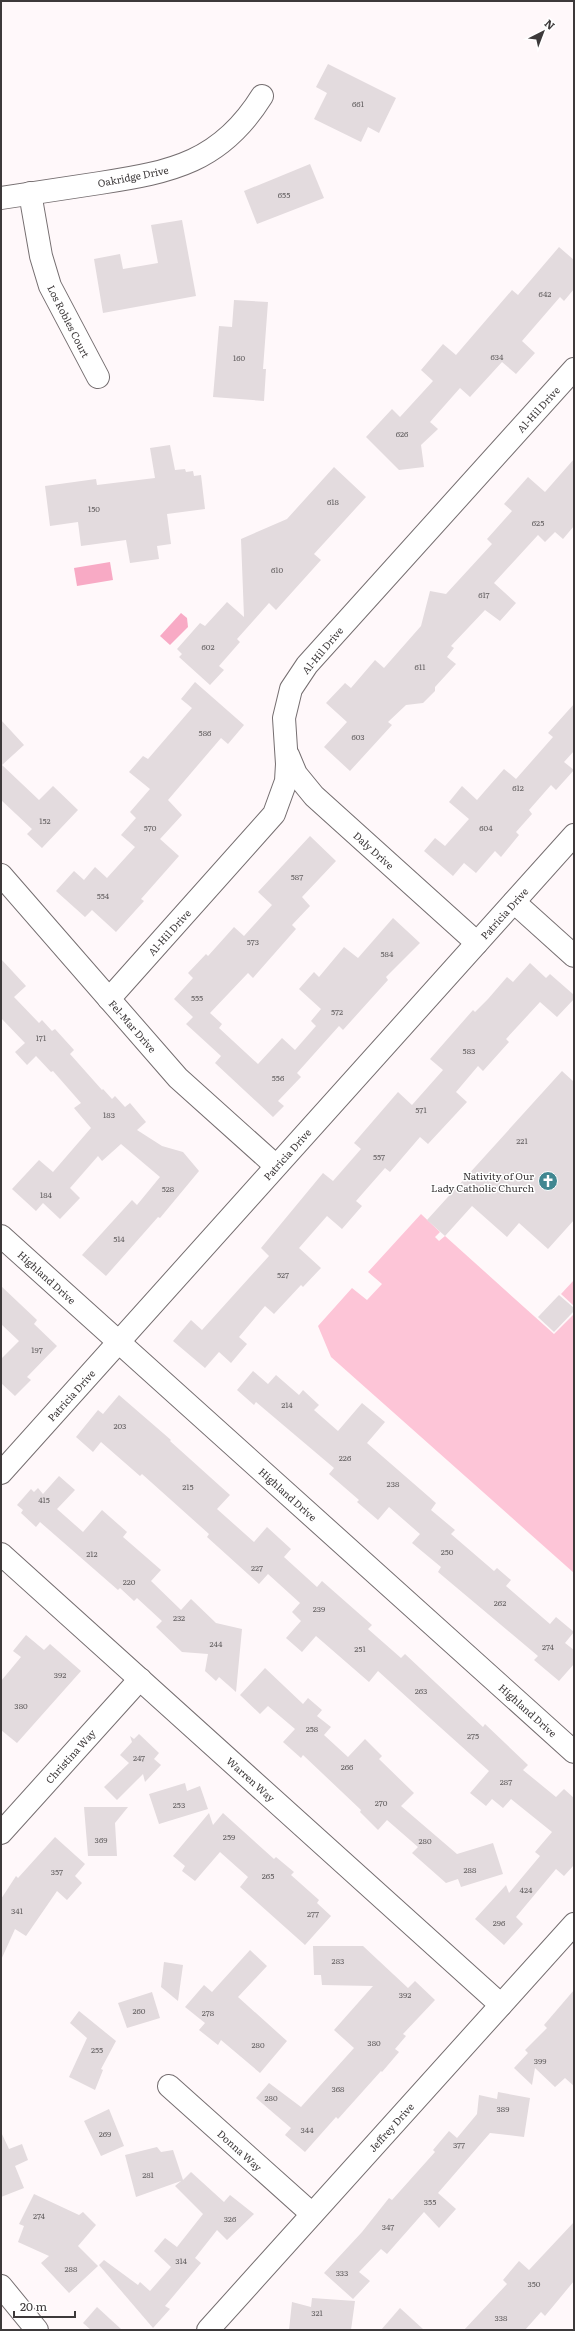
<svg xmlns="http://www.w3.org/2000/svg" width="575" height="2331" font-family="Literata,serif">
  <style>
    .green { fill: #fdc5d7 }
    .water { fill: #f8aac5 }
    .building { fill: #e3dbde }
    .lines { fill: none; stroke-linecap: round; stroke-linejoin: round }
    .street-casing { stroke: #756e70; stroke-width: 24 }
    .street { stroke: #fff; stroke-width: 22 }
    .labels { text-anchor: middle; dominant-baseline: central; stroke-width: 3; stroke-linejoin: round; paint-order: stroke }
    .number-label { font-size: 8px; fill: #666263 }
    .street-label { font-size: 10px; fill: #3d393a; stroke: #fff }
    .poi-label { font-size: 10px; fill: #3d393a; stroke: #fff; text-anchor: end }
  </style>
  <rect width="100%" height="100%" fill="#fff8fa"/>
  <!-- green -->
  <g class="green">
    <path d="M421 1214 440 1232 435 1237 439 1241 445 1236 554 1334 574 1314V1573L331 1357 318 1326 352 1288 367 1300 382 1284 368 1272Z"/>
    <path d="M574 1280V1306L561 1294Z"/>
  </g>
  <!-- water -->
  <g class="water">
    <path d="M110 562 113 580 77 586 74 568Z"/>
    <path d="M181 613 187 618 188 627 170 645 160 636Z"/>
  </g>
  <!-- building -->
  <g class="building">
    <path d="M328 64 396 98 379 133 368 127 361 142 314 119 327 93 316 87Z"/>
    <path d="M310 164 324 198 257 224 244 191Z"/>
    <path d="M182 220 196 296 103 313 94 259 120 254 123 269 158 263 151 225Z"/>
    <path d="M559 247 574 260V289L564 301 560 297 522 341 535 353 516 374 502 362 470 397 460 388 430 422 438 429 421 445 424 467 399 470 366 437 392 409 400 417 433 381 421 370 443 344 456 355 512 290 518 295Z"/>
    <path d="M234 300 268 302 263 369H266L264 401 213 397 219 326 232 327Z"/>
    <path d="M170 445 175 470 185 469 186 472 193 471 194 476 201 475 205 509 167 514 171 544 157 546 159 559 130 563 126 540 81 546 78 522 50 526 45 486 96 479 97 485 155 478 150 448Z"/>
    <path d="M574 459V526L563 539 555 532 545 542 538 535 494 583 516 603 500 621 485 610 451 646 454 648 447 657 456 664 435 687V691L423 703 406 705 388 722 392 725 350 771 324 747 347 722 326 703 345 683 351 688 375 660 384 668 421 626 430 591 446 594 492 544 487 539 512 511 504 504 528 477 545 492Z"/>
    <path d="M334 467 366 497 314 554 321 560 276 610 269 603 237 639 240 642 219 666 224 670 210 685 179 657 182 654 177 649 200 623 205 626 227 602 244 617 241 539 287 519Z"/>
    <path d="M195 682 244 725 228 744 221 738 168 800 182 815 160 839 179 856 141 899 144 901 116 932 92 910 85 917 56 891 74 871 84 880 95 867 107 878 135 847 121 835 136 818 130 812 150 789 129 772 143 756 148 759 192 708 181 699Z"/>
    <path d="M574 704V751L564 762 574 770 556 790 551 785 529 810 532 814 516 832 519 835 501 857 495 851 476 873 464 863 453 876 424 851 435 838 445 846 469 819 449 802 462 786 477 800 504 769 516 779 553 737 548 733Z"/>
    <path d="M1 720 24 745 2 765 39 800 53 786 78 810 42 848 27 834 32 829 1 800Z"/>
    <path d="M310 836 336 861 302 897 310 906 292 925 296 929 253 978 248 973 210 1013 222 1024 219 1028 258 1064 282 1038 295 1050 316 1026 311 1021 321 1009 299 989 314 972 319 977 344 947 358 958 393 918 420 943 386 977 388 980 343 1030 339 1026 297 1073 301 1077 278 1101 284 1106 273 1117 215 1063 221 1056 186 1024 193 1017 174 999 193 978 188 973 206 954 208 956 234 927 244 936 272 905 258 892Z"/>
    <path d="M1 959 26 986 14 997 39 1023 42 1020 52 1031 55 1029 74 1050 70 1054 102 1090 103 1089 112 1099 115 1096 125 1107 130 1103 146 1122 137 1130 162 1146 183 1152 199 1171 160 1218 158 1217 106 1276 82 1255 132 1200 137 1205 160 1177 121 1144 102 1161 98 1156 70 1188 80 1198 60 1219 43 1203 36 1211 12 1189 39 1160 53 1172 91 1128 74 1108 81 1103 53 1071 51 1072 36 1056 27 1065 15 1052 25 1043 1 1018Z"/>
    <path d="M530 963 546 978 550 974 574 995V999L557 1017 540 1002 506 1039 509 1042 483 1071 478 1066 456 1092 467 1102 428 1144 420 1137 390 1172 385 1168 356 1201 362 1206 342 1229 327 1216 299 1248 321 1268 303 1287 301 1285 274 1314 265 1306 239 1337 247 1344 231 1363 219 1352 205 1368 173 1341 191 1320 202 1330 269 1256 261 1248 323 1173 333 1181 361 1149 354 1143 398 1092 412 1105 443 1070 430 1059 473 1010 475 1012 488 999 507 977 513 982Z"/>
    <path d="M562 1071 574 1082V1220L548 1249 519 1223 507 1237 472 1206 445 1236 427 1220Z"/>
    <path d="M1 1286 37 1320 34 1324 57 1346 27 1377 31 1380 15 1396 1 1383V1359L19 1341 1 1324Z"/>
    <path d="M559 1295 574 1308V1311L554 1332 538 1317Z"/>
    <path d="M253 1371 268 1384 276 1375 299 1395 303 1390 319 1405 314 1410 338 1431 362 1403 385 1422 367 1443 436 1503 431 1510 455 1530 451 1534 494 1571 497 1568 511 1580 506 1586 550 1624 556 1617 574 1632 565 1643 574 1650V1664L559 1681 534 1660 538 1656 438 1572 441 1567 412 1543 420 1534 389 1507 378 1520 357 1502 359 1500 329 1474 334 1468 256 1402 254 1405 237 1390Z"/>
    <path d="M119 1395 171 1440 170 1441 230 1495 217 1509 254 1542 267 1527 291 1549 284 1557 317 1587 322 1581 372 1625 368 1629 401 1658 405 1654 483 1727 485 1724 528 1765 523 1770 556 1797 564 1789 574 1798V1865L564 1876 556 1869 516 1917 523 1924 504 1945 475 1919 506 1885 509 1893 540 1856 535 1852 552 1832 511 1799 503 1808 492 1799 486 1806 470 1793 489 1771 431 1719 378 1671 369 1682 316 1636 302 1652 286 1638 301 1621 292 1612 300 1603 268 1574 259 1584 207 1537 209 1534 142 1474 140 1476 101 1442 93 1452 76 1437 98 1410 103 1414Z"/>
    <path d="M59 1476 75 1490 57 1509 83 1532 102 1510 127 1532 123 1537 161 1570 151 1581 181 1610 191 1599 216 1623 242 1629 236 1692 219 1677 216 1681 205 1671 208 1654 182 1652 156 1627 162 1621 137 1598 134 1601 120 1588 118 1590 40 1522 36 1527 21 1513 23 1510 17 1505 31 1489 34 1492 38 1488 43 1494Z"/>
    <path d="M26 1635 44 1650 50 1644 81 1671 17 1743 1 1730V1681L21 1657 13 1651Z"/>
    <path d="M265 1668 303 1704 308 1698 322 1710 317 1716 331 1727 324 1735 348 1757 365 1739 382 1756 379 1759 414 1793 401 1806 457 1854 493 1843 503 1874 461 1887 458 1879 446 1883 412 1853 418 1847 387 1820 378 1830 360 1812 361 1810 303 1755 301 1758 283 1742 295 1729 268 1706 260 1714 240 1695Z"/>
    <path d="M139 1734 159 1753 154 1759 161 1765 145 1782 143 1774 117 1800 104 1787 129 1763 120 1755 132 1742 130 1736 134 1739Z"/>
    <path d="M185 1783 187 1791 200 1786 208 1809 159 1824 149 1794Z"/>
    <path d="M84 1807H128L115 1823 117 1856H88Z"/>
    <path d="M209 1813 213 1825 223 1813 274 1859 276 1857 294 1872 291 1875 319 1900 317 1903 331 1916 305 1945 240 1887 248 1877 220 1852 195 1881 182 1871 185 1866 173 1856Z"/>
    <path d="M55 1837 85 1864 75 1876 82 1883 67 1900 57 1891 26 1936 15 1929 1 1960V1899L16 1876 18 1878Z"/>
    <path d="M313 1946H363L408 1988 415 1981 435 2000 403 2034 406 2036 395 2049 399 2052 382 2072 381 2071 338 2119 336 2117 305 2152 285 2135 291 2128 256 2098 269 2083 301 2107 354 2048 334 2030 373 1986 322 1985 321 1975H314Z"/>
    <path d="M250 1950 267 1966 238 1997 287 2041 260 2073 221 2040 218 2045 199 2030 205 2023 185 2007 204 1985 212 1992Z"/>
    <path d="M164 1962 183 1965 178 2001 161 1987Z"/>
    <path d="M574 1990V2086L565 2078 555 2087 535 2068 532 2085 514 2068 528 2053 525 2050 547 2028 544 2025Z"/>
    <path d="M152 1992 160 2018 127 2028 118 2003Z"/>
    <path d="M79 2011 116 2041 101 2069 103 2070 95 2090 69 2077 87 2038 70 2023Z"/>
    <path d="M498 2092 530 2098 524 2137 490 2133 438 2193 456 2209 439 2228 424 2212 387 2254 381 2249 359 2272 370 2281 353 2299 324 2273 362 2232 389 2198 392 2200 435 2152 433 2150 449 2131 457 2138 477 2114 479 2095 497 2099Z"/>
    <path d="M109 2109 124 2146 101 2156 84 2121Z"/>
    <path d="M1 2132 9 2149 22 2144 28 2160 15 2166 24 2188 1 2197Z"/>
    <path d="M157 2147 161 2152 173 2150 183 2180 191 2172 224 2202 230 2195 254 2214 227 2240 217 2230 195 2258 201 2263 165 2306 170 2309 153 2328 99 2265 104 2260 138 2285 140 2282 150 2291 171 2267 154 2251 165 2238 177 2247 203 2214 175 2186 181 2181 136 2197 125 2155Z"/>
    <path d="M34 2194 79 2215 83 2212 96 2225 78 2246 98 2266 69 2293 41 2263 49 2256 18 2242 24 2226 19 2224Z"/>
    <path d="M574 2222V2281L545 2316 541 2312 525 2330H464L507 2284 503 2280 519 2261 529 2270Z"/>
    <path d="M312 2298 355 2301 351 2330H289L292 2302 311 2307Z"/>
    <path d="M97 2307 122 2330H91L83 2323Z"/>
    <path d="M400 2308 424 2330H381Z"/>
  </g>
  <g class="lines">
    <defs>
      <g id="street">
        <path d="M30 193 41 256 50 286 98 377"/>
        <path d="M1 198C34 193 67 188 100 183 172 172 221 162 262 96"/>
        <path d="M288 755 296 774 314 796 477 943"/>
        <path d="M1 875 178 1078 276 1166"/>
        <path d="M514 902 574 956"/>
        <path d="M109 999 274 814 286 781 287 764 284 718 291 689 307 665 574 369"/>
        <path d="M1 1236 574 1752"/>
        <path d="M1 1473 574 835"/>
        <path d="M1 1554 501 2005"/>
        <path d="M1 1833 140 1679"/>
        <path d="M169 2086 312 2214"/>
        <path d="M1 2286 37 2330"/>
        <path d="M208 2330 574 1924"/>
      </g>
    </defs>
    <!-- street casing -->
    <use href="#street" class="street-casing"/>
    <!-- street -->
    <use href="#street" class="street"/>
  </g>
  <!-- icons -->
  <defs>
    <symbol id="church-disc" viewBox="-11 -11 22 22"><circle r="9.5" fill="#418791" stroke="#fff"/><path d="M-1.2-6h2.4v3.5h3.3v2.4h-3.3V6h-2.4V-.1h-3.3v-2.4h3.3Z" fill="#fff"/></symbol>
  </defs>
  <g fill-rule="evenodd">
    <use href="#church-disc" x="537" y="1170" width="22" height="22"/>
  </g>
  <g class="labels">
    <!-- number labels -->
    <g class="number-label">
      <text x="358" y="103">661</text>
      <text x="284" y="194">655</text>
      <text x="545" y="293">642</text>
      <text x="497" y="356">634</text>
      <text x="239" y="357">160</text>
      <text x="402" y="433">626</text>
      <text x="333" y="501">618</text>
      <text x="94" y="508">150</text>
      <text x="538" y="522">625</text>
      <text x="277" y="569">610</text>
      <text x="484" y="594">617</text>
      <text x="208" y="646">602</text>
      <text x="420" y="666">611</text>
      <text x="205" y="732">586</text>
      <text x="358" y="736">603</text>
      <text x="518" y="787">612</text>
      <text x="45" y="820">152</text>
      <text x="150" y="827">570</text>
      <text x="486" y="827">604</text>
      <text x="297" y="876">587</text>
      <text x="103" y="895">554</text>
      <text x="253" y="941">573</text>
      <text x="387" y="953">584</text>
      <text x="197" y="997">555</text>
      <text x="337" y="1011">572</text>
      <text x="41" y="1037">171</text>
      <text x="469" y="1050">583</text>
      <text x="278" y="1077">556</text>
      <text x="421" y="1109">571</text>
      <text x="109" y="1114">183</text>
      <text x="522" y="1140">221</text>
      <text x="379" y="1156">557</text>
      <text x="168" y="1188">528</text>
      <text x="46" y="1194">184</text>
      <text x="119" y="1238">514</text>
      <text x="283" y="1274">527</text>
      <text x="37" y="1349">197</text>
      <text x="287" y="1404">214</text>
      <text x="120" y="1425">203</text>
      <text x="345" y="1457">226</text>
      <text x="393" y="1483">238</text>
      <text x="188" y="1486">215</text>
      <text x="44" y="1499">415</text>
      <text x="447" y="1551">250</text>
      <text x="92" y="1553">212</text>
      <text x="257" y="1567">227</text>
      <text x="129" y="1581">220</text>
      <text x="500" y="1602">262</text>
      <text x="319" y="1608">239</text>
      <text x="179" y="1617">232</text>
      <text x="216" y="1643">244</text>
      <text x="548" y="1646">274</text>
      <text x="360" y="1648">251</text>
      <text x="60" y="1674">392</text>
      <text x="421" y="1690">263</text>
      <text x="21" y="1705">380</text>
      <text x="312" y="1728">258</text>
      <text x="473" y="1735">275</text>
      <text x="139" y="1757">247</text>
      <text x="347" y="1766">266</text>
      <text x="506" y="1781">287</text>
      <text x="381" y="1802">270</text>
      <text x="179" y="1804">253</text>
      <text x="229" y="1836">259</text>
      <text x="101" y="1839">369</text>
      <text x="425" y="1840">280</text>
      <text x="470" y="1869">288</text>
      <text x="57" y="1871">357</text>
      <text x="268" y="1875">265</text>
      <text x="526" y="1889">424</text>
      <text x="17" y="1910">341</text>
      <text x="313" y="1913">277</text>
      <text x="499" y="1922">296</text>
      <text x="338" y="1960">283</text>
      <text x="405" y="1994">392</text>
      <text x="139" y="2010">260</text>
      <text x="208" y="2012">278</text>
      <text x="374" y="2042">380</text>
      <text x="258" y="2044">280</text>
      <text x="97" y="2049">255</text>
      <text x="540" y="2060">399</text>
      <text x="338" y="2088">368</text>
      <text x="271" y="2097">280</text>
      <text x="503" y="2108">389</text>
      <text x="307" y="2129">344</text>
      <text x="105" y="2133">269</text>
      <text x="459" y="2144">377</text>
      <text x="148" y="2174">281</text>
      <text x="430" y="2201">355</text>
      <text x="39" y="2215">274</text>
      <text x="230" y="2218">326</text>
      <text x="388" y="2226">347</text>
      <text x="181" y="2260">314</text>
      <text x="71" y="2268">288</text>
      <text x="342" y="2272">333</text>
      <text x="534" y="2283">350</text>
      <text x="317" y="2312">321</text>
      <text x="501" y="2317">338</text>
    </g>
    <!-- street labels -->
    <g class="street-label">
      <text transform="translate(133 176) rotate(-11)">Oakridge Drive</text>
      <text transform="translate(69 321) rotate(63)">Los Robles Court</text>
      <text transform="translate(538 409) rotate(-48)">Al-Hil Drive</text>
      <text transform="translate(322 650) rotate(-50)">Al-Hil Drive</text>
      <text transform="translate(374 850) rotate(42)">Daly Drive</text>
      <text transform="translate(504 913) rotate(-48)">Patricia Drive</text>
      <text transform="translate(169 932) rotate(-48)">Al-Hil Drive</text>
      <text transform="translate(133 1026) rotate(49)">Fel-Mar Drive</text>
      <text transform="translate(287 1154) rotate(-48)">Patricia Drive</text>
      <text transform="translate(47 1277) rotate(42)">Highland Drive</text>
      <text transform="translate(71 1395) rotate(-48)">Patricia Drive</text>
      <text transform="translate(288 1494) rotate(42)">Highland Drive</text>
      <text transform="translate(528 1710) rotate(42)">Highland Drive</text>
      <text transform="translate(70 1756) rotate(-48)">Christina Way</text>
      <text transform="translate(251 1779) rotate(42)">Warren Way</text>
      <text transform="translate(391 2127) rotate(-48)">Jeffrey Drive</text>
      <text transform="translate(240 2150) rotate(42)">Donna Way</text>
    </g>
    <!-- poi labels -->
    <g class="poi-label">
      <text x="534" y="1175">Nativity of Our<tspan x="534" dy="12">Lady Catholic Church</tspan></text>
    </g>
  </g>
  <!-- border -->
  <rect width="575" height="2331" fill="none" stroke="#3d393a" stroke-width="4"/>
  <!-- north arrow -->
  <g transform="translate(543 32) rotate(42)" stroke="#ffffff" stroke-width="3" paint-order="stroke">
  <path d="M0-3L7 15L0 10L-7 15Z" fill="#3d393a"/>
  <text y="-6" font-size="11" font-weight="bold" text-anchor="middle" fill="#3d393a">N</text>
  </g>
  <!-- scale -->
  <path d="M14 2311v6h61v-6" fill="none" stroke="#3d393a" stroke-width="2"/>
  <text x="20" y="2311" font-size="12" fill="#3d393a" stroke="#ffffff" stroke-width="3" paint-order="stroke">20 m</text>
</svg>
